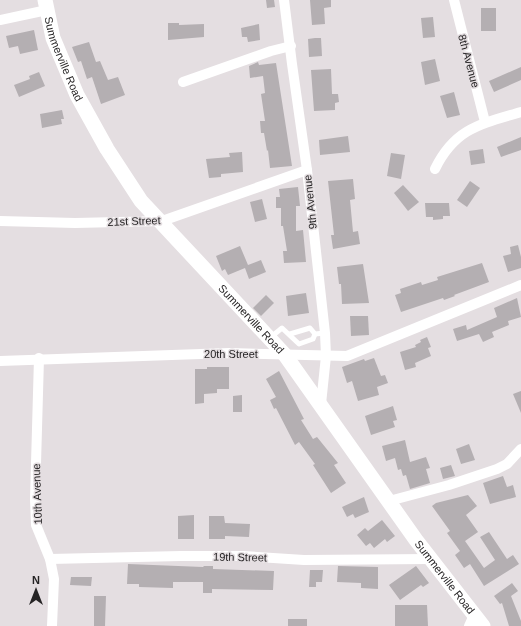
<svg xmlns="http://www.w3.org/2000/svg" width="521" height="626" font-family="Arial,sans-serif">
  <style>
    .building { fill: #b4afb2 }
    .lines { fill: none; stroke-linecap: round; stroke-linejoin: round }
    .lane { stroke: #fff; stroke-width: 5 }
    .street { stroke: #fff; stroke-width: 10 }
    .secondary { stroke: #fff; stroke-width: 15 }
    .labels { text-anchor: middle; dominant-baseline: central; stroke-width: 3; stroke-linejoin: round; paint-order: stroke }
    .street-label { font-size: 11px; fill: #262425; stroke: #e4dee1 }
  </style>
  <rect width="100%" height="100%" fill="#e4dee1"/>
  <!-- building -->
  <g class="building">
    <path d="M266 0H274L275 7 267 8Z"/>
    <path d="M310 0H331V7L324 8 325 24 312 25Z"/>
    <rect x="481" y="8" width="15" height="23"/>
    <path d="M433 17 435 37 423 38 421 18Z"/>
    <path d="M168 23H179V25L204 24V37L168 40Z"/>
    <path d="M259 24 260 40 248 42 247 37H242L241 28Z"/>
    <path d="M34 30 38 50 20 54 18 46 9 48 6 36Z"/>
    <path d="M315 38H321L322 56 309 57 308 39Z"/>
    <path d="M89 42 96 62 100 61 108 80 118 77 125 95 101 104 92 77 87 79 81 61 78 62 72 47Z"/>
    <path d="M435 59 440 81 425 85 421 62Z"/>
    <path d="M258 62 259 65 276 63 292 166 270 168 268 150 267 151 264 133H261L260 121H265L261 94 265 93 263 76 250 78 249 66Z"/>
    <path d="M521 67V80L494 92 489 81Z"/>
    <path d="M331 69 332 94H338L339 102 335 103V110L314 111 311 70Z"/>
    <path d="M39 72 45 86 19 97 14 85 30 79 29 76Z"/>
    <path d="M454 92 460 115 447 118 440 96Z"/>
    <path d="M62 110 64 119H61L62 124 42 128 40 114Z"/>
    <path d="M348 136 350 152 320 155 319 140Z"/>
    <path d="M521 137V150L501 157 497 147Z"/>
    <path d="M483 149 485 163 471 165 469 151Z"/>
    <path d="M242 152 243 172 221 174V177L209 178 206 159 230 157 229 153Z"/>
    <path d="M391 153 405 155 401 179 387 176Z"/>
    <path d="M353 179 355 199 350 200 353 232 358 231 360 244 333 249 331 235H334L328 181Z"/>
    <path d="M470 181 480 188 467 207 457 200Z"/>
    <path d="M403 185 419 202 408 211 394 193Z"/>
    <path d="M298 187 300 206H296V231L303 230 306 262 284 263 283 251H287L283 226H281V208H276V197H280L279 189Z"/>
    <path d="M262 199 267 219 255 222 250 202Z"/>
    <path d="M425 203H449L450 216H443V219L433 220V217H426Z"/>
    <path d="M518 245 521 257V268L508 272 503 256 511 254 510 247Z"/>
    <path d="M240 246 248 265 261 260 266 272 249 279 245 268 228 275 225 269 222 271 216 256Z"/>
    <path d="M482 263 489 282 454 295 455 296 444 300 443 298 401 312 395 295 401 293 400 289 421 282 422 285 438 280 437 277Z"/>
    <path d="M363 264 369 303 342 304 341 284H339L337 267Z"/>
    <path d="M306 293 309 313 288 316 286 296Z"/>
    <path d="M266 295 274 303 261 316 253 308Z"/>
    <path d="M517 298 521 317 508 321 509 325 492 332 494 337 483 342 479 334 457 341 453 329 466 325 467 330 497 317 494 308Z"/>
    <path d="M350 316H368L369 335 351 336Z"/>
    <path d="M427 337 431 347 428 348 431 356 415 363 416 367 405 370 400 352 416 347 415 345 421 342 420 340Z"/>
    <path d="M374 358 381 376 385 375 388 383 377 387 379 395 358 401 352 381 347 383 342 367 364 359 365 361Z"/>
    <path d="M207 367H229V389H217V393L204 394V403L195 404V369H207Z"/>
    <path d="M279 371 304 419 301 420 313 439 317 437 338 463 334 465 346 483 331 493 313 465 315 464 299 442 295 445 276 408 274 409 270 400 276 397 266 379Z"/>
    <path d="M521 391V413L513 394Z"/>
    <path d="M242 395V412H233V396Z"/>
    <path d="M393 406 397 420 393 421 395 427 371 435 365 416Z"/>
    <path d="M405 440 410 462 426 457 430 468 426 469 430 483 410 489 406 475 403 476 401 469 398 470 395 458 386 461 382 446Z"/>
    <path d="M469 444 475 460 461 464 456 449Z"/>
    <path d="M451 465 455 476 443 479 440 468Z"/>
    <path d="M503 476 507 487 513 485 516 497 490 504 483 483Z"/>
    <path d="M468 495 477 506 466 515 478 532 465 541 484 568 495 560 480 537 489 532 507 559 513 555 519 564 484 586 470 564 464 568 455 555 460 551 447 533 450 531 432 506 436 503Z"/>
    <path d="M364 497 369 512 355 518 353 514 347 517 342 507Z"/>
    <path d="M194 515V539H178V516Z"/>
    <path d="M209 516H224L225 523 250 524 249 537 225 536V539H209Z"/>
    <path d="M382 520 395 536 387 542 385 539 374 548 370 543 366 546 357 535 365 528 368 531Z"/>
    <path d="M128 564 203 567 204 566H213V569L274 571 273 590 212 589V593H203V582H173V588L139 587V584H127Z"/>
    <path d="M338 566 378 567V589L361 588V583L337 582Z"/>
    <path d="M416 566 429 583 423 587 421 585 400 600 389 585Z"/>
    <path d="M310 570H323L322 582H316V587H309Z"/>
    <path d="M71 577H92L91 586 70 585Z"/>
    <path d="M512 583 518 591 511 596 521 621V626H509L502 603 500 604 494 596Z"/>
    <path d="M94 596H106L105 626H94Z"/>
    <path d="M395 605H427L428 626H395Z"/>
    <rect x="288" y="619" width="19" height="7"/>
  </g>
  <g class="lines">
    <!-- lane -->
    <g class="lane">
      <path d="M290 334 310 328 315 334 325 333"/>
      <path d="M271 337 282 328 299 344 313 339 315 334"/>
    </g>
    <!-- street -->
    <g class="street">
      <path d="M284 0 292 64 307 170 325 333 326 356 321 404"/>
      <path d="M454 0 485 122"/>
      <path d="M0 20 47 10"/>
      <path d="M183 82 271 51 291 46"/>
      <path d="M435 169C455 128 481 124 521 112"/>
      <path d="M0 221 75 223 162 221 307 170"/>
      <path d="M39 358 35 499 36 525 50 559 54 579 52 626"/>
      <path d="M0 361 229 353 347 356 521 285"/>
      <path d="M389 501 449 485 497 469 507 464 521 449"/>
      <path d="M50 559 181 556H243L304 560 430 559"/>
      <path d="M469 626 474 615"/>
    </g>
    <!-- secondary -->
    <path class="secondary" id="s1" d="M45 0 53 38 77 95 107 149 141 201 285 355 416 540 483 626"/>
  </g>
  <g class="labels">
    <!-- street labels -->
    <g class="street-label">
      <text stroke="none"><textPath href="#s1" startOffset="62">Summerville Road</textPath></text>
      <text transform="translate(469 61) rotate(75)">8th Avenue</text>
      <text transform="translate(310 202) rotate(-96)">9th Avenue</text>
      <text transform="translate(134 221) rotate(-2)">21st Street</text>
      <text stroke="none"><textPath href="#s1" startOffset="386">Summerville Road</textPath></text>
      <text x="231" y="354">20th Street</text>
      <text transform="translate(37 494) rotate(-92)">10th Avenue</text>
      <text transform="translate(240 557) rotate(1)">19th Street</text>
      <text stroke="none"><textPath href="#s1" startOffset="709">Summerville Road</textPath></text>
    </g>
  </g>
  <!-- north arrow -->
  <g transform="translate(36 590)" stroke="#e4dee1" stroke-width="3" paint-order="stroke">
  <path d="M0-3L7 15L0 10L-7 15Z" fill="#262425"/>
  <text y="-6" font-size="11" font-weight="bold" text-anchor="middle" fill="#262425">N</text>
  </g>
</svg>
